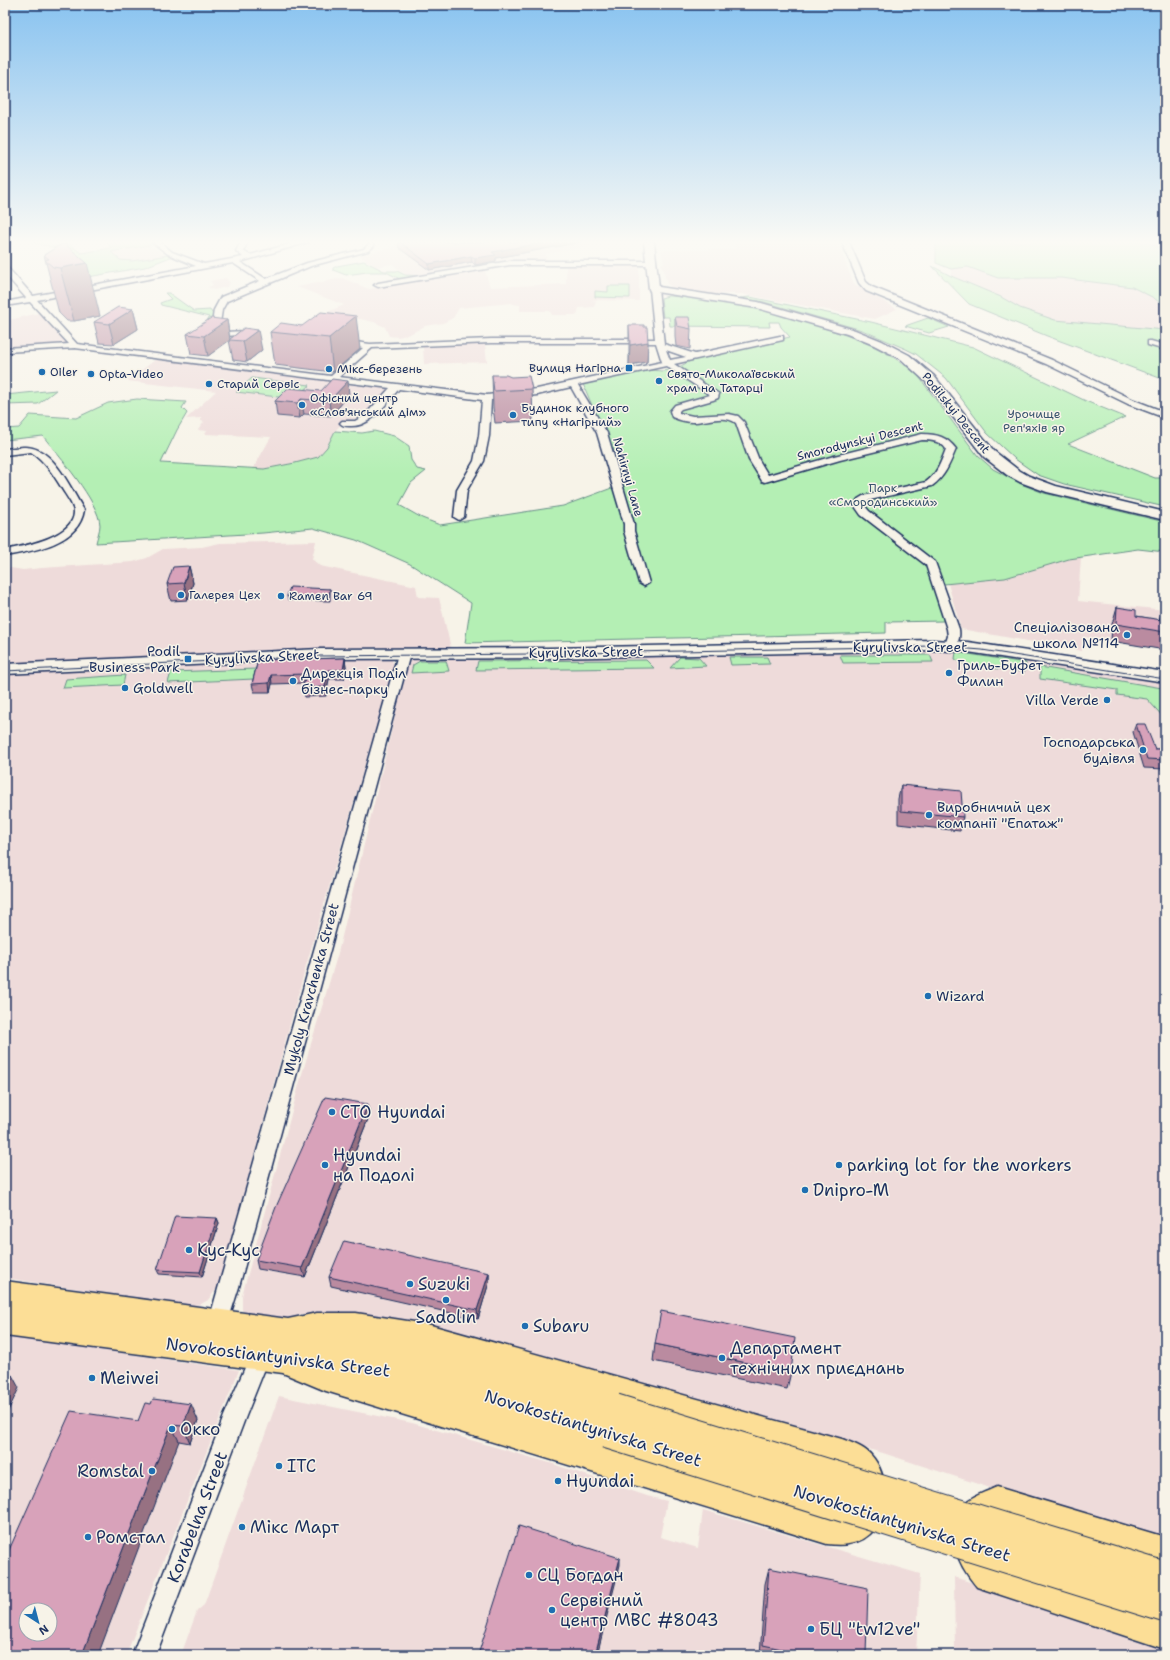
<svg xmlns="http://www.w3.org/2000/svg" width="1170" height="1660" font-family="'Shantell Sans',sans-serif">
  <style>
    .built { fill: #eedbda; fill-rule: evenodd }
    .green { fill: #b4efb4; stroke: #688f89 }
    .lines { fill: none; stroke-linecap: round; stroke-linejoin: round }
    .street-casing { stroke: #1b2f5e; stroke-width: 3 }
    .secondary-casing { stroke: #1b2f5e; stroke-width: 3 }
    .primary-casing { stroke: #1b2f5e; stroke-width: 3 }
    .street { fill: #f7f3e8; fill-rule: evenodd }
    .secondary { fill: #f7f3e8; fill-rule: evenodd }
    .primary { fill: #fcde96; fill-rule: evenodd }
    .tram { stroke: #1b2f5e; stroke-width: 1 }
    .primary-bridge-casing { stroke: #1b2f5e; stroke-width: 36; stroke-linecap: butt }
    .primary-bridge { stroke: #fcde96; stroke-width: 34 }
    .wall { fill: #ba8ba0; stroke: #1b2f5e }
    .shaded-wall { fill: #977182; stroke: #1b2f5e }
    .building { fill: #d8a2ba; stroke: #1b2f5e; fill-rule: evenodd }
    .poi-dot { fill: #1f6fb2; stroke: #f7f3e8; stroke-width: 1.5 }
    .labels { text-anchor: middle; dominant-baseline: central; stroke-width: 3; stroke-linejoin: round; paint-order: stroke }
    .far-poi-label { font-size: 12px; fill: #1b2f5e; stroke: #f7f3e8; text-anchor: start }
    .far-street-label { font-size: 12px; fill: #1b2f5e; stroke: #f7f3e8 }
    .far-park-label { font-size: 12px; fill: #3a556f; stroke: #f7f3e8 }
    .poi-label { font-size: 14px; fill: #1b2f5e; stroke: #f7f3e8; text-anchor: start }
    .street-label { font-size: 14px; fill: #1b2f5e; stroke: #f7f3e8 }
    .near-poi-label { font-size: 17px; fill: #1b2f5e; stroke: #f7f3e8; text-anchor: start }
    .near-street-label { font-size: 17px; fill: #1b2f5e; stroke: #f7f3e8 }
  </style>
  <rect width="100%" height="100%" fill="#f7f3e8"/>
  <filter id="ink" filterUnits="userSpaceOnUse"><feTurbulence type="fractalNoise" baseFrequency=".025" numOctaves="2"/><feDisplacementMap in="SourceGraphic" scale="8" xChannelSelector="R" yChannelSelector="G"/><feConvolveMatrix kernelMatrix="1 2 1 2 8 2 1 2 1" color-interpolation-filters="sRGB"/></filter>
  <g filter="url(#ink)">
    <!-- built -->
    <g class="built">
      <path d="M391 242H609L545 254 548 260 506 262 437 274 412 276 405 274 392 264 376 267 360 256 395 246Z"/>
      <path d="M734 242H837L854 284 897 309 875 319 741 294H713L682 291 671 287 666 282 668 280 665 278 664 270 663 269 661 264 664 263 661 250 735 249Z"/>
      <path d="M149 245 164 254 165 256 123 262 111 252Z"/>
      <path d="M566 264 639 265V301L591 300 596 301 594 307 579 308 577 315H552L550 311H520V305L513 304 512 303 459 308 453 318 443 323 425 326 410 334 398 337 389 336 385 327 374 322 360 319 318 316 344 305 297 287 342 278 369 289 478 270 485 271 490 287 566 284Z"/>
      <path d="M968 267 998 278H1061L1132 287 1154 298 1165 307V330L1055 320 1020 308 1001 297 951 276V269Z"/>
      <path d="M226 278 230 283 227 287 214 290 208 287 213 285 210 281Z"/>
      <path d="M39 313 68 343 67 344 5 348V321Z"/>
      <path d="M485 344 487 362 424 364 423 347Z"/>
      <path d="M159 357 392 387 360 419 345 420 335 431 327 447 318 457 295 463 264 469H253L271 437 205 434 207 431 198 430 204 422 201 421V418L186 419 216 391 127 381Z"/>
      <path d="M316 541 312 559 320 566 416 586 418 597 439 598 451 648 329 650 5 663V567L23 570 42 568 133 562 147 558 163 549 202 547 220 543Z"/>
      <path d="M1081 556 1078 601 1165 610V650L1083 637 1082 651 961 629 947 580Z"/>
      <path d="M953 648 1159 681 1165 684V1545L883 1453 480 1344 363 1315 301 1314 288 1320 248 1318 242 1310V1296L302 1074 338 953 407 666 411 660 420 658Z"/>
      <path d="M382 658 392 660 394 665 306 966 218 1287 208 1300 201 1304 188 1306 5 1278V673Z"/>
      <path d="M5 1336 239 1370 126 1655H5ZM26 1610H50V1634H26Z"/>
      <path d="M279 1396 412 1423 550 1463 647 1496 667 1501 660 1537 698 1548 703 1510 920 1574 916 1655H181L197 1611 204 1605Z"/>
      <path d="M954 1577 1165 1645V1655H955Z"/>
    </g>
    <!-- green -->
    <g class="green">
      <path d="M31 242H67L81 253 111 248 107 242H153L154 244 111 252 120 260 132 261 168 255 173 256 145 267 88 277 61 249Z"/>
      <path d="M936 242H1145L1165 249V307L1154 298 1132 287 1061 278H998L968 267 951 269 936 263Z"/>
      <path d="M364 261 384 271H397L405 275 424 276 400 279 386 272H367L346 275 333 270V268L337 266Z"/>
      <path d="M932 266 951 276 1001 297 1020 308 1055 320 1165 330V380L1047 336 969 304Z"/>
      <path d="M608 286H630V298L595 297V291L608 292Z"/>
      <path d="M165 293H169L194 311 210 310 214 316 212 326 207 321 209 317 161 305 160 303 171 299Z"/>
      <path d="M668 296C695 298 723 300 750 306 771 311 791 318 811 324 851 336 888 348 919 377L978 456 993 469 1021 484 1044 493 1165 522V552L1138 549 1069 559 1005 578 934 585 944 621 886 622V633L465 643 471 603 410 564 356 540 313 528 263 533 96 543C97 538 100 530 100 525 99 502 58 455 43 436L5 440V429L19 428 30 415 76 418 108 403 137 399 186 402 182 408 187 413 177 430 161 463 264 469 295 463 318 457 327 447 335 431 362 433 374 431 394 436 409 446 411 460 417 469 426 471 411 483 399 505 422 518 440 525 563 506 628 482 622 459 608 443 583 384 648 370 663 371 680 368 679 367 694 359 790 337 781 327 779 322H769L770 327 670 326 669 317H663L661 298Z"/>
      <path d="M750 297 871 322 973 347 1088 402 1125 417 1068 444 1155 478H1165V507L1064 484 1038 475 1015 459 987 433 946 378 916 354 906 349 862 330 764 302 740 298Z"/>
      <path d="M928 318 949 327 929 333 905 326Z"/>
      <path d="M252 378 310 385 295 399 236 392Z"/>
      <path d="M56 390 38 404 5 405V395Z"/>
      <path d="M956 652 1026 663 1025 672 965 665 955 659Z"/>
      <path d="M840 655H930L933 662 843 663Z"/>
      <path d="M680 657 699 658 706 666 670 668Z"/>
      <path d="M729 657H767L770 664 731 665Z"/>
      <path d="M646 660 654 668 476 670 478 661Z"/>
      <path d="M420 661H446L449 671 411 673 413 665Z"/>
      <path d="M1040 667 1162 688 1165 693V719L1147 699 1117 695V690L1040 679Z"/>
      <path d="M256 669 254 679 168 683 171 672Z"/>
      <path d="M125 675 123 685 63 688 66 679Z"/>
    </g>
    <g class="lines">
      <defs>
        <g id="street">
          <path d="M152 242H160L172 252 204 264 243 257 236 251 241 242H248L243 251 250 255 297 242H309L240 262 266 279 307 263 364 249 369 244H373L374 246 368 251 311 266 227 301 222 310 219 330 224 332 246 331V335H243L223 336 211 331 214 310 221 297 260 281 233 263 37 300 77 344 331 376 363 348 338 344 337 342 341 340 370 344 491 339H655L650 289 654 287 658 289 664 344 695 354 780 336H783V340L674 364 719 394 718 398 713 400 681 409 679 411V413L693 416 729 414 738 416 744 422 759 460 768 475 834 456 922 434C937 434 947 437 956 449 950 463 945 477 932 486L870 500 864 505 869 511 935 562 959 629C960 636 959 642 955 647H947L945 645 948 636 947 629 926 565 861 515 854 505 858 499 863 496 926 482C937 474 941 462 946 449 941 441 931 440 922 440L840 460 765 482 762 481 749 460 736 423C725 414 706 422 693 422 686 422 679 420 672 417L670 411 675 405 710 395 666 366 578 385 607 433 634 524V531L649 583 644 586 639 583 624 531V524L597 433 571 387 537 395 491 400 489 436 484 461 467 490 464 517 459 520 454 517 457 490 474 461 479 436 482 400 399 389C385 404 371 428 349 426 345 426 343 426 340 423L342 421H355L364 416 390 388 75 348 5 352V348L69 344 30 302 5 306V302L26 298 5 274V268H8L33 296 196 266 168 254ZM491 343H656L662 362 537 389 487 395 339 377 372 348ZM666 350 686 357 670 360Z"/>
          <path d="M842 242H849L866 282 872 287 1052 360 1134 400 1165 412V418L1128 404 1046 364 866 291 859 283Z"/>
          <path d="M510 261H651L655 263 651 265H510L378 287 374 285 378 283Z"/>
          <path d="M1148 341H1151L1165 345V350L1148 345Z"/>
          <path d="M23 447C53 445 70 488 84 510 79 544 33 551 5 556V550C24 546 74 537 74 512 74 505 64 493 61 487 53 474 44 460 31 452L5 455V449Z"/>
          <path d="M404 650 408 651 410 654 239 1287 225 1331 218 1333 211 1331 208 1324 398 654 400 651Z"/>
          <path d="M260 1346 267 1349 270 1356 246 1416 156 1655H132L224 1416 253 1349Z"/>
        </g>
        <g id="secondary">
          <path d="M644 242H654L659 287 758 302 855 330 882 341 909 355 934 376 994 451 1017 469 1029 476 1056 486 1165 512V520L1047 492 1020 482 1007 475 984 457 926 382 901 359 874 345 847 334 757 308 650 291 649 289Z"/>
          <path d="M933 640 968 642 1165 672V682L968 652 933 650 549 658 320 659 5 674V664L320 649 549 648Z"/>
        </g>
        <g id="primary">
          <path d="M5 1281 288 1319 317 1313H356L427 1324 842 1439C852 1443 864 1447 871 1455 889 1475 890 1515 870 1534 858 1545 842 1546 827 1544L326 1391 283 1373 5 1336ZM630 1412 837 1471C850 1479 853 1489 850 1504L844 1510 827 1508 615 1445 619 1443 624 1431 621 1425 626 1423Z"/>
          <path d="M997 1487 1165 1537V1573L998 1523C981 1536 989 1546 1001 1559L1165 1611V1649L977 1587C958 1565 942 1531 964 1505 972 1496 986 1492 997 1487Z"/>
        </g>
      </defs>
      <!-- street casing -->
      <use href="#street" class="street-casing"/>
      <!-- secondary casing -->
      <use href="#secondary" class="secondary-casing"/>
      <!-- primary casing -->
      <use href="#primary" class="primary-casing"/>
      <!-- street -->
      <use href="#street" class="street"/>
      <!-- secondary -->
      <use href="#secondary" class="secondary"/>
      <!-- primary -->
      <use href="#primary" class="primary"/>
      <!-- tram -->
      <path class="tram" d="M5 671 319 656 532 654 932 646 982 650 1165 679"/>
      <defs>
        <g id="primary-bridge">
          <path d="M614 1411 1165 1579"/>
          <path d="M607 1431 1165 1605"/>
        </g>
      </defs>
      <!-- primary-bridge casing -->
      <use href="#primary-bridge" class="primary-bridge-casing"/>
      <!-- primary-bridge -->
      <use href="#primary-bridge" class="primary-bridge"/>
    </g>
    <!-- wall -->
    <g class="wall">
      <path d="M398 242H581L496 258V261L475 265 472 262 429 270 399 248Z"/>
      <path d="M60 245 100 316 74 321H67L59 313 44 255Z"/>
      <path d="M133 309 138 329 114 344 99 343 94 322Z"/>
      <path d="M675 317 691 329 690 349 676 346 675 337Z"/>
      <path d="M227 320 230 339 244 328 262 350 247 362 233 360 229 340 208 356 191 354 187 334Z"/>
      <path d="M629 325 648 342 647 362 629 365Z"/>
      <path d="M302 326 360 349 333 372 275 365 270 332Z"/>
      <path d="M492 375 532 389 533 421 495 423 493 407Z"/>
      <path d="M349 395 331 416 304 414 300 418 277 416 275 401Z"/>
      <path d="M189 566 193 583 188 600 171 601 167 584Z"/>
      <path d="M330 589V601L288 600 287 596Z"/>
      <path d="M1117 607 1136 616 1159 620 1161 614H1165V650L1111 641 1112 624Z"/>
      <path d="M345 658 346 667 344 679H329L326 696 305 697 303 688 304 683 272 684 270 692H254L252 684 258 660Z"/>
      <path d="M1136 724 1155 749H1165V769L1144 768 1133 732Z"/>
      <path d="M901 785 963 817 960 831 898 824V799Z"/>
      <path d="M368 1104 370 1114 305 1277 258 1269 256 1260Z"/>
      <path d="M217 1218 219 1223 202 1277 159 1274 157 1270Z"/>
      <path d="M489 1273V1282L478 1319 331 1286 329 1277Z"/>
      <path d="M655 1344 791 1372 787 1389 653 1361Z"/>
      <path d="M198 1420 190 1443 179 1441 138 1421Z"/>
      <path d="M769 1568 866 1655H760L765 1584Z"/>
    </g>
    <!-- shaded-wall -->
    <g class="shaded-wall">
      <path d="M547 242H581L496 258V261L475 265V258L492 252Z"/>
      <path d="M471 256 472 262 429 270V264Z"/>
      <path d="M87 263 100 316 74 321 60 268Z"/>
      <path d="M133 309 138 329 114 344 109 324Z"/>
      <path d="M356 316 360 349 333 372 329 338Z"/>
      <path d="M227 320 230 340 208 356 204 336Z"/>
      <path d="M258 330 262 350 247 362 243 341Z"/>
      <path d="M648 342 647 362 629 365 630 345Z"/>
      <path d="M348 381 349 395 331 416 329 401Z"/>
      <path d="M301 399 304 414 300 418 297 403Z"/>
      <path d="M189 566 193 583 188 600 184 583Z"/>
      <path d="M345 658 346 667 344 679 343 670Z"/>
      <path d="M328 670 329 679 326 696 325 687Z"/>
      <path d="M271 675 272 684 270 692 269 683Z"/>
      <path d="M368 1104 370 1114 305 1277 302 1268Z"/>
      <path d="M217 1218 219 1223 202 1277 200 1272Z"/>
      <path d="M489 1273V1282L478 1319 477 1310Z"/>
      <path d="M12 1375 19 1388 7 1413 5 1409V1389Z"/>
      <path d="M191 1404 198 1420 190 1443 183 1426Z"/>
      <path d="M171 1425 179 1441 98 1655H82Z"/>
      <path d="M620 1558V1565L597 1655H595Z"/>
    </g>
    <!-- building -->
    <g class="building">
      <path d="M400 242H547L492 252 496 255 475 258 471 256 429 264Z"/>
      <path d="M65 244 87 263 60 268 53 267 45 260 49 259 44 255 60 245Z"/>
      <path d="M118 307 133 309 109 324 94 322Z"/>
      <path d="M321 312 356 316 329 338 270 332 281 323 302 326Z"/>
      <path d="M675 317H689L691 329 677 326Z"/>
      <path d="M211 318 227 320 204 336 187 334Z"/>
      <path d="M629 325H644V327H647L648 342 630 345Z"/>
      <path d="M244 328 258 330 243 341 229 340Z"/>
      <path d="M492 375H506L511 377 529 376 532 389 494 391Z"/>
      <path d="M332 379 348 381 329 401 301 399 297 403 275 401 288 388 321 391Z"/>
      <path d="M189 566 184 583 167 584 173 567Z"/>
      <path d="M290 587 330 589 329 597 287 596Z"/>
      <path d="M1117 607 1136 610V616L1162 620 1161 614H1165V632L1116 624Z"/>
      <path d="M345 658 343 670H328L325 687 303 688 306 674 271 675 269 683 252 684 258 660Z"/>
      <path d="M1136 724H1145L1155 749H1165V760L1147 759Z"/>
      <path d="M901 785 961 791 963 817 901 811Z"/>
      <path d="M325 1097 368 1104 302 1268 256 1260 276 1207Z"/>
      <path d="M175 1216 217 1218 200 1272 157 1270Z"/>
      <path d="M344 1241 489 1273 477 1310 329 1277Z"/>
      <path d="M661 1311 795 1338 791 1372 655 1344Z"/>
      <path d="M5 1374 12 1375 5 1389Z"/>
      <path d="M153 1399 191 1404 183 1426 171 1425 82 1655H5V1559L71 1411 138 1421 145 1403 151 1404ZM26 1610H50V1634H26Z"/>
      <path d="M519 1526 620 1558 595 1655H478Z"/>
      <path d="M769 1568 868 1588 866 1655H781L782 1649 763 1645Z"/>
    </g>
  </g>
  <!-- sky -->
  <linearGradient id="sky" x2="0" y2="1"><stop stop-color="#89c3f0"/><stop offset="0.51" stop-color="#fbfaf5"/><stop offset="1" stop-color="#fbfaf5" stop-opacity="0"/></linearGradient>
  <rect width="1170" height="475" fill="url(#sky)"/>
  <!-- markers -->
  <g class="poi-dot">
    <rect x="625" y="364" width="8" height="8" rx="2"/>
    <circle cx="329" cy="369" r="4"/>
    <circle cx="42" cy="372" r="4"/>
    <circle cx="91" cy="374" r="4"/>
    <circle cx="659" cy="381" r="4"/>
    <circle cx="209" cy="384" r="4"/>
    <circle cx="302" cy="405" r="4"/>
    <circle cx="513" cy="415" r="4"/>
    <circle cx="181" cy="595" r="4"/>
    <circle cx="281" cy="596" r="4"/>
    <circle cx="1127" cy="635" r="4"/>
    <rect x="184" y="655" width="8" height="8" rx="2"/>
    <circle cx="949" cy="673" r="4"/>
    <circle cx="293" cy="681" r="4"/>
    <circle cx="125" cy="688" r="4"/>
    <circle cx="1107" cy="700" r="4"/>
    <circle cx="1143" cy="750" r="4"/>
    <circle cx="929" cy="815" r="4"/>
    <circle cx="928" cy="996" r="4"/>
    <circle cx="332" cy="1112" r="4"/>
    <circle cx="325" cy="1165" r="4"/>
    <circle cx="839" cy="1165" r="4"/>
    <circle cx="805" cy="1190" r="4"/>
    <circle cx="189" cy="1250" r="4"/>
    <circle cx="410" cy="1284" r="4"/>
    <circle cx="446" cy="1300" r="4"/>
    <circle cx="525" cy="1326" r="4"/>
    <circle cx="722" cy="1358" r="4"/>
    <circle cx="92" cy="1378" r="4"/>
    <circle cx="172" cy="1429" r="4"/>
    <circle cx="279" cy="1466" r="4"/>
    <circle cx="152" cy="1471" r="4"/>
    <circle cx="558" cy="1481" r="4"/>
    <circle cx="242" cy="1527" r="4"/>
    <circle cx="88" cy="1537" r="4"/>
    <circle cx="529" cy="1575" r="4"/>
    <circle cx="552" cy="1610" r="4"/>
    <circle cx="811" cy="1629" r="4"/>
  </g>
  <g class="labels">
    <!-- far-poi labels -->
    <g class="far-poi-label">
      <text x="621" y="368" text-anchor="end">Вулиця Нагірна</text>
      <text x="337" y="369">Мікс-березень</text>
      <text x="50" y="372">Oiler</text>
      <text x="99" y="374">Opta-Video</text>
      <text x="667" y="374">Свято-Миколаївський<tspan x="667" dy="14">храм на Татарці</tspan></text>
      <text x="217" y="384">Старий Сервіс</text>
      <text x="310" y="398">Офісний центр<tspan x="310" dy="14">«Слов'янський дім»</tspan></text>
      <text x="521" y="408">Будинок клубного<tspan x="521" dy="14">типу «Нагірний»</tspan></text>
      <text x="189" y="595">Галерея Цех</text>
      <text x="289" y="596">Ramen Bar 69</text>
    </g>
    <!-- far-street labels -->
    <g class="far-street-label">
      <text transform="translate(956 413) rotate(51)">Podilskyi Descent</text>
      <text transform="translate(860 441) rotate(-14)">Smorodynskyi Descent</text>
      <text transform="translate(628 477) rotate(74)">Nahirnyi Lane</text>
    </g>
    <!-- far-park labels -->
    <g class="far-park-label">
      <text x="1034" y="414">Урочище<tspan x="1034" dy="14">Реп'яхів яр</tspan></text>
      <text x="883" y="488">Парк<tspan x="883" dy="14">«Смородинський»</tspan></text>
    </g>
    <!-- poi labels -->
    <g class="poi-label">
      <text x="1119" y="627" text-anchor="end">Спеціалізована<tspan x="1119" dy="16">школа №114</tspan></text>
      <text x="180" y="651" text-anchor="end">Podil<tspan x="180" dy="16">Business Park</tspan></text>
      <text x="957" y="665">Гриль-Буфет<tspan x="957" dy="16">Филин</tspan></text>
      <text x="301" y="673">Дирекція Поділ<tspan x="301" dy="16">бізнес-парку</tspan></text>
      <text x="133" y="688">Goldwell</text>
      <text x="1099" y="700" text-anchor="end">Villa Verde</text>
      <text x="1135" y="742" text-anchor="end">Господарська<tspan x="1135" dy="16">будівля</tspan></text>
      <text x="937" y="807">Виробничий цех<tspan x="937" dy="16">компанії "Епатаж"</tspan></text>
      <text x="936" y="996">Wizard</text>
    </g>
    <!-- street labels -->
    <g class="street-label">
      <text x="910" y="647">Kyrylivska Street</text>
      <text transform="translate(586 652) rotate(-1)">Kyrylivska Street</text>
      <text transform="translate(262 657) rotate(-3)">Kyrylivska Street</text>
      <text transform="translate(311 989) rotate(-75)">Mykoly Kravchenka Street</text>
    </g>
    <!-- near-poi labels -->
    <g class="near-poi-label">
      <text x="340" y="1112">СТО Hyundai</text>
      <text x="333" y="1155">Hyundai<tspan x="333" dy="20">на Подолі</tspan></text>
      <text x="847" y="1165">parking lot for the workers</text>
      <text x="813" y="1190">Dnipro-M</text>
      <text x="197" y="1250">Кус-Кус</text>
      <text x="418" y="1284">Suzuki</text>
      <text x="446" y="1317" text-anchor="middle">Sadolin</text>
      <text x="533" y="1326">Subaru</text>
      <text x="730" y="1348">Департамент<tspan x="730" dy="20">технічних приєднань</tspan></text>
      <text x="100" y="1378">Meiwei</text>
      <text x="180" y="1429">Окко</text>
      <text x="287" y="1466">ITC</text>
      <text x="144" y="1471" text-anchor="end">Romstal</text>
      <text x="566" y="1481">Hyundai</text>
      <text x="250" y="1527">Мікс Март</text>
      <text x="96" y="1537">Ромстал</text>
      <text x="537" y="1575">СЦ Богдан</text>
      <text x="560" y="1600">Сервісний<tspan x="560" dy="20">центр МВС #8043</tspan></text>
      <text x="819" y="1629">БЦ "tw12ve"</text>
    </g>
    <!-- near-street labels -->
    <g class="near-street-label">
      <text transform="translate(278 1357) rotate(7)">Novokostiantynivska Street</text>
      <text transform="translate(593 1428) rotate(17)">Novokostiantynivska Street</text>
      <text transform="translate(197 1517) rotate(-69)">Korabelna Street</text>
      <text transform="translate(902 1523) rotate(17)">Novokostiantynivska Street</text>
    </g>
  </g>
  <!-- margin -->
  <rect width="1170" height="1660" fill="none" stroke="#f7f3e8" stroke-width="20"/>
  <rect x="10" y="10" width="1150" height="1640" fill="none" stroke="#1b2f5e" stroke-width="1.5" filter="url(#ink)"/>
  <!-- north arrow -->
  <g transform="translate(38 1622) rotate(144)"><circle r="19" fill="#f7f3e8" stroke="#9fa5b1"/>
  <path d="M0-3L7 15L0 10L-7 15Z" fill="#1f6fb2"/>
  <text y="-6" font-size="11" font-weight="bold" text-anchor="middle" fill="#1b2f5e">N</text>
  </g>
</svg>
